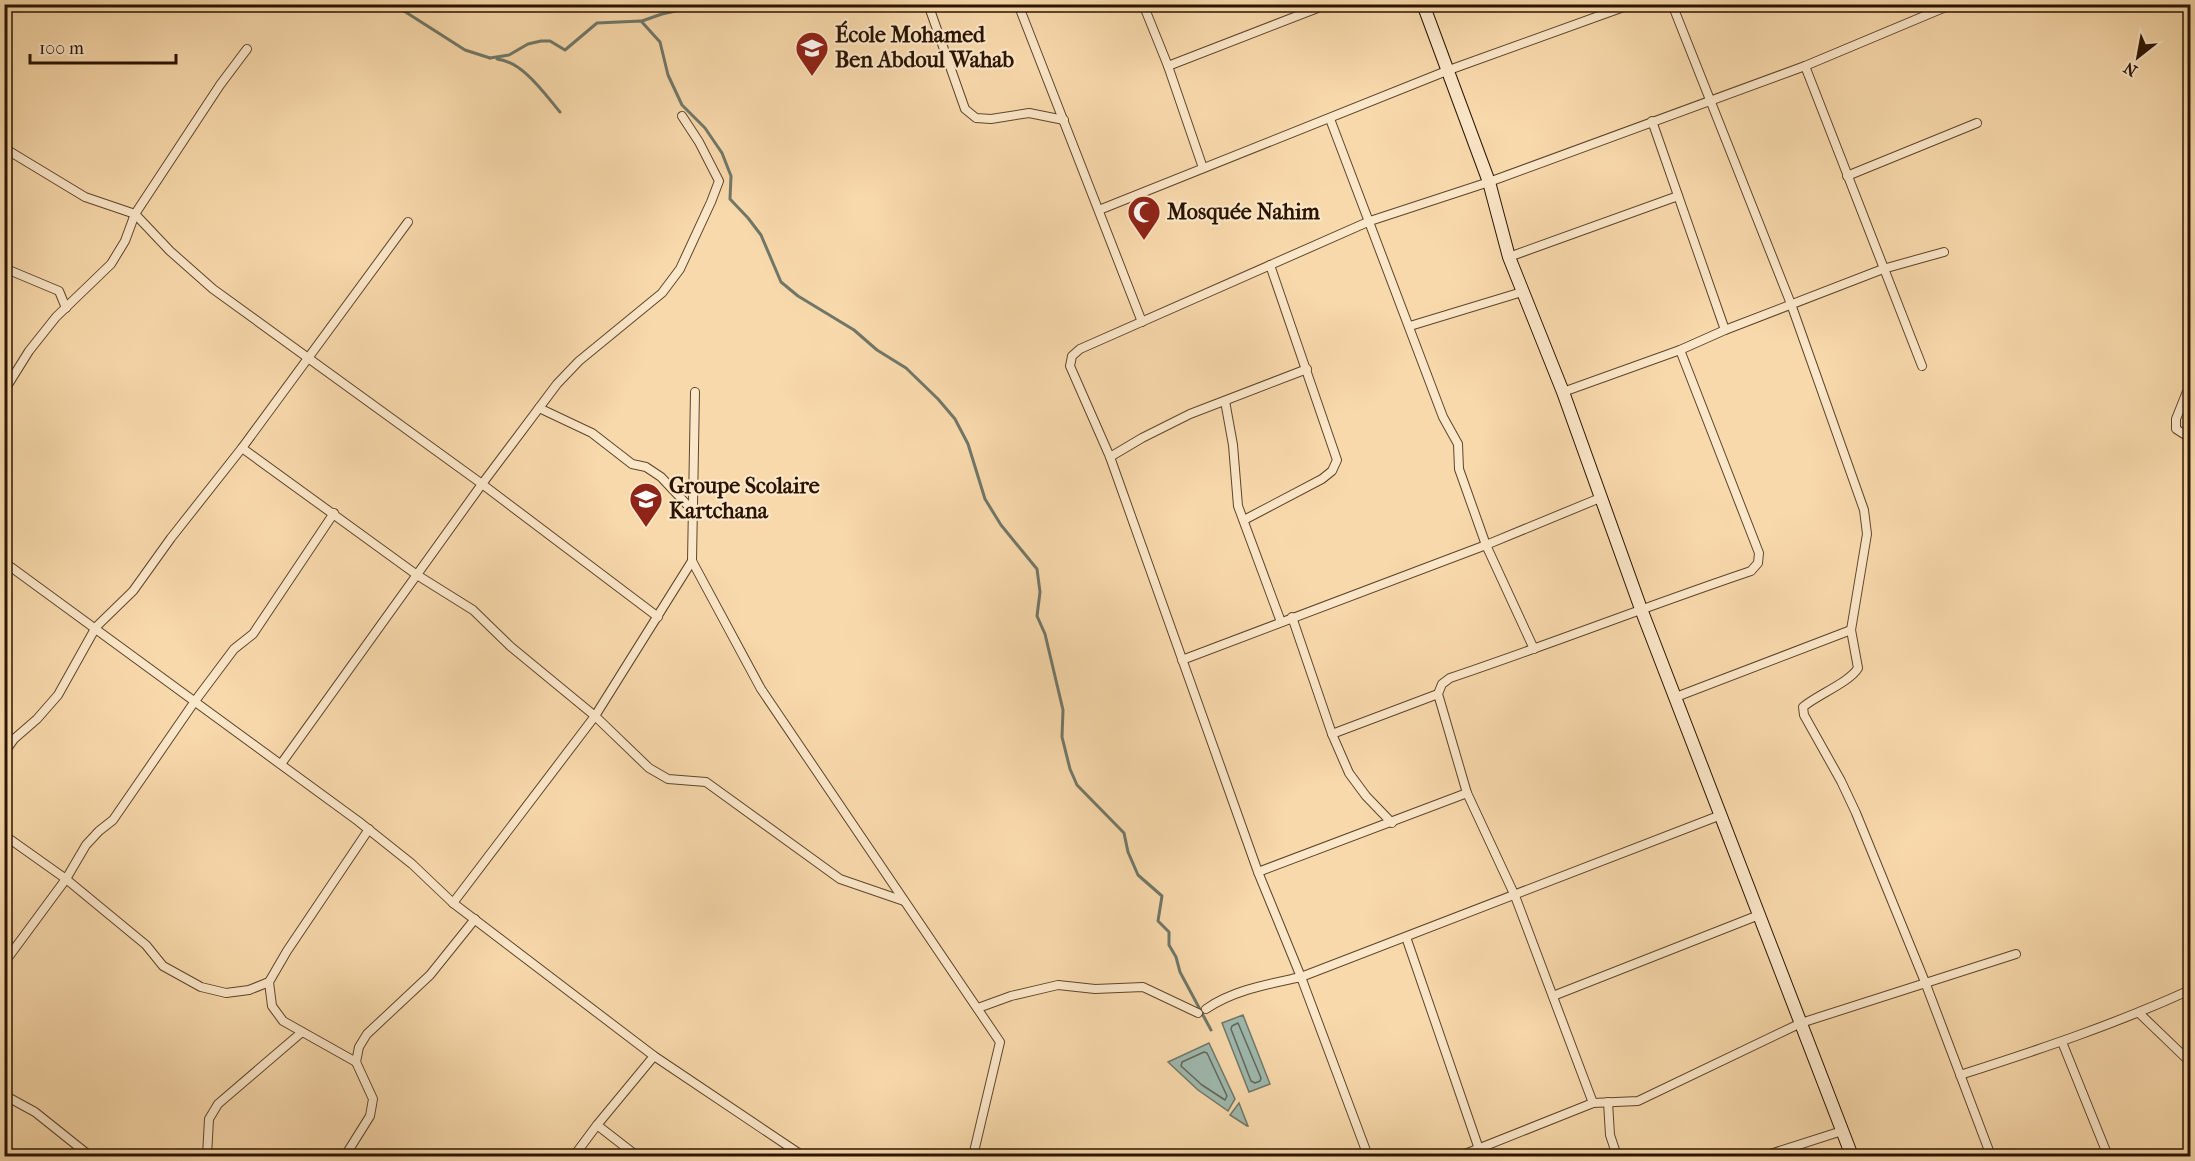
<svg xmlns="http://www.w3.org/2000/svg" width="2195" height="1161" font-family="'IM FELL French Canon',serif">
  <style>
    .water { fill: #9eb9af; stroke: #707769; stroke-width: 1.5 }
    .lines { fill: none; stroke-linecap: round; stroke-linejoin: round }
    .shore { stroke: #646658; stroke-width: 1.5 }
    .stream { stroke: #707769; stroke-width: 3 }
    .street-casing { stroke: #5e452b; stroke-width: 10 }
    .secondary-casing { stroke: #2a1400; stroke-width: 14 }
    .street { stroke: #fae6c8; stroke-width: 8 }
    .secondary { stroke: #fae6c8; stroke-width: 12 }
    .labels { text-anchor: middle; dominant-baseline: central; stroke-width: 4.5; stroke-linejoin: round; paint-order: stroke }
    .poi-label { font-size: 22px; font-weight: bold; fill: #2a1400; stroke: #fae6c8; text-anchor: start }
  </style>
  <rect width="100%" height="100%" fill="#f8d9ab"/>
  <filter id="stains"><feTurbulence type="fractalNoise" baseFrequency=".00333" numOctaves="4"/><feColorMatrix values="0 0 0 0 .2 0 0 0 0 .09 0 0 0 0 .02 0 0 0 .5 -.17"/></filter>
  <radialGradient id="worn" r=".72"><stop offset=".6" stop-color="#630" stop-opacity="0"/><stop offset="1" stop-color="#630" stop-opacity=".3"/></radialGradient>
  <!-- water -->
  <g class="water">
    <path d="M1243 1015 1270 1084 1249 1092 1222 1023Z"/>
    <path d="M1209 1043 1235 1099 1228 1111 1198 1090 1168 1062Z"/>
    <path d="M1239 1103 1248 1126H1247L1230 1115Z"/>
  </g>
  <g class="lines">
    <!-- shore -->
    <g class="shore">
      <path d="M1238 1023 1261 1078 1260 1081 1255 1083 1251 1081 1231 1029 1232 1026Z"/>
      <path d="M1204 1052 1207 1053 1227 1096 1225 1100 1202 1085 1181 1066 1182 1062Z"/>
    </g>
    <!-- stream -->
    <g class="stream">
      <path d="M393 4 465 50 490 58"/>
      <path d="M642 21 662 14 707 4"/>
      <path d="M490 58 509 55 528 44 541 41H550L565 50 597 23 641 21 660 42 668 75 682 105 705 128 722 153 731 176 730 199 748 218 761 235 781 282 798 296 854 330 877 350 906 368 938 399 955 419 968 444 985 499 1001 525 1037 569 1040 592 1037 616 1045 634 1063 710 1062 737 1070 769 1077 785 1124 833 1128 852 1138 875 1162 896 1158 921 1169 932V945L1176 957 1180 972 1211 1030"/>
      <path d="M497 59C523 62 544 93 560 112"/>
    </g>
    <defs>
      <g id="street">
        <path d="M928 4 965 109 976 118 991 119 1029 113 1064 120"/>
        <path d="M1018 4 1142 322"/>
        <path d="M1143 4 1168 66 1203 168"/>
        <path d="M1672 4 1791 304 1864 510 1867 534 1851 630 1858 668C1850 682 1817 695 1803 707L1804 715 1841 781 1856 813 1925 982 1991 1156"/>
        <path d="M1168 66 1328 4"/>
        <path d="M1805 66 1922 366"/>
        <path d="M1330 119 1443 417 1458 444 1459 469 1486 545 1534 649"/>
        <path d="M1652 121 1725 330"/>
        <path d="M4 148 85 197 135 214 170 251 213 289 482 484 658 617"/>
        <path d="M1847 176 1977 123"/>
        <path d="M1099 210 1449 70 1632 4"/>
        <path d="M1509 257 1678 196"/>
        <path d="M4 268 59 291 66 308"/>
        <path d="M1410 326 1522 292"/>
        <path d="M2190 384 2176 419V429L2190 438"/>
        <path d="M4 391 29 351 56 317 111 264 125 241 135 214 220 85 247 49"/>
        <path d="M695 392 692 561 761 689 1000 1042 973 1156"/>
        <path d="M1563 392 1680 350 1725 330 1883 269 1944 252"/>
        <path d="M1225 401 1233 445 1238 506 1281 622"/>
        <path d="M539 408 592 433 632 464 646 467 661 477 692 510"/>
        <path d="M242 448 417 575 473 610 510 646 595 716 649 768 668 779 706 782 840 879 904 901"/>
        <path d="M1110 457 1142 438 1190 414 1307 369"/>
        <path d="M1244 520 1322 479 1332 471 1337 460 1270 265"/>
        <path d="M4 562 358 821 412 864 453 903 654 1056 803 1156"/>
        <path d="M1292 617 1332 734 1349 773 1366 796 1392 823"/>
        <path d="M1182 660 1486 545 1600 498"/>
        <path d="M1676 697 1851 630"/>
        <path d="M1332 734 1438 694"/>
        <path d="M4 753 14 739 37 719 58 695 96 627 133 591 171 538 242 448 408 222"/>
        <path d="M281 764 482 484 557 384 579 361 662 293 680 269 711 202 719 181 699 142 682 116"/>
        <path d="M4 835 66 879 146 945 163 966 201 987 226 993 249 990 269 982"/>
        <path d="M1258 872 1467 793"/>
        <path d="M453 903 595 716 692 561"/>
        <path d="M1406 937 1479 1149"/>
        <path d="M4 963 66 879 86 845 99 831 113 820 195 701 234 649 253 634 334 513"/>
        <path d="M1553 996 1759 915"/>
        <path d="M978 1008 1011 996 1058 985 1095 989 1143 987 1198 1013"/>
        <path d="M1206 1009C1233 990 1269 984 1301 977L1721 815"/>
        <path d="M2139 1013 2190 1062"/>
        <path d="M2062 1042 2108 1156"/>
        <path d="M356 1062 283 1021 272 1006 269 982 287 951 369 829"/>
        <path d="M1960 1075C2038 1050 2116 1024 2190 990"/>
        <path d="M4 1095 35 1112 90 1156"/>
        <path d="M1608 1102 1610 1135 1617 1156"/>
        <path d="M1593 1103 1515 896 1467 793 1438 694 1442 684 1450 678C1551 644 1650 605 1751 571L1758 563 1759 553 1680 350"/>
        <path d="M597 1125 637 1156"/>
        <path d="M207 1156 209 1119 218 1104 302 1032"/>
        <path d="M345 1156 370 1116 373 1099 356 1062 359 1047 367 1034 430 975 475 919"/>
        <path d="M574 1156 597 1125 654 1056"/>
        <path d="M1368 1156 1301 977 1258 872 1110 457 1070 366 1072 356 1080 349 1370 221 1489 182 1805 66 1953 4"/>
        <path d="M1460 1156 1593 1103 1638 1101 1801 1023 2016 954"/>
        <path d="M1764 1156 1842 1131"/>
      </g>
      <path id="secondary" d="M1423 4 1489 182 1509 257 1563 392 1641 609 1852 1156"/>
    </defs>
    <!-- street casing -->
    <use href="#street" class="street-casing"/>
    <!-- secondary casing -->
    <use href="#secondary" class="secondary-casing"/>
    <!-- street -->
    <use href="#street" class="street"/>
    <!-- secondary -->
    <use href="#secondary" class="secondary"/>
  </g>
  <!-- icons -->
  <defs>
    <symbol id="school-pin" viewBox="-11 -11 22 30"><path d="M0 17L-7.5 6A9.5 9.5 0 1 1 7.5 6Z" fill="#8f2418" stroke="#fae6c8"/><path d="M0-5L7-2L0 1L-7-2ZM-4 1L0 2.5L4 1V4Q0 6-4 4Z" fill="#fff"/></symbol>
    <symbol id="mosque-pin" viewBox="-11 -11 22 30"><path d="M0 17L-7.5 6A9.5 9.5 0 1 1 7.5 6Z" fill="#8f2418" stroke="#fae6c8"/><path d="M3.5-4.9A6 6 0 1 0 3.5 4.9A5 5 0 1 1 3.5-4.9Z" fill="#fff"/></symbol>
  </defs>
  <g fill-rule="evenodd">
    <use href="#school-pin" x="793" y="29" width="38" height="52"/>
    <use href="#mosque-pin" x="1125" y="193" width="38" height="52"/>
    <use href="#school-pin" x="627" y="480" width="38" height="52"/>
  </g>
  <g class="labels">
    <!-- poi labels -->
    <g class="poi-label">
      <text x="835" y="35">École Mohamed<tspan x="835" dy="25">Ben Abdoul Wahab</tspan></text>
      <text x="1167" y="212">Mosquée Nahim</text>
      <text x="669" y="486">Groupe Scolaire<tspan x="669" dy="25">Kartchana</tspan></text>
    </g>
  </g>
  <!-- margin -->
  <rect width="2195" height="1161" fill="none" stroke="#f8d9ab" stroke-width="24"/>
  <rect x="6" y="6" width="2183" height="1149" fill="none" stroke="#2a1400" stroke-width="3"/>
  <rect x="12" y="12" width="2171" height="1137" fill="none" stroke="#2a1400" stroke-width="1.5"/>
  <!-- north arrow -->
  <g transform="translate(2138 57) rotate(211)" stroke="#fae6c8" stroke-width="4.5" paint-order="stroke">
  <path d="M0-4.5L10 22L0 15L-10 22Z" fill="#2a1400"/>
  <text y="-9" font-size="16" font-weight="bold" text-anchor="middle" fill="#2a1400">N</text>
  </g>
  <!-- scale -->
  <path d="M30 54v9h146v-9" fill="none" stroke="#2a1400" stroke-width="3"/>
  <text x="39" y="54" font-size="18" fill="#2a1400" stroke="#fae6c8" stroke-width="4.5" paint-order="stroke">100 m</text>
  <rect width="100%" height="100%" filter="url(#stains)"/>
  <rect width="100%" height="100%" fill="url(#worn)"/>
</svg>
